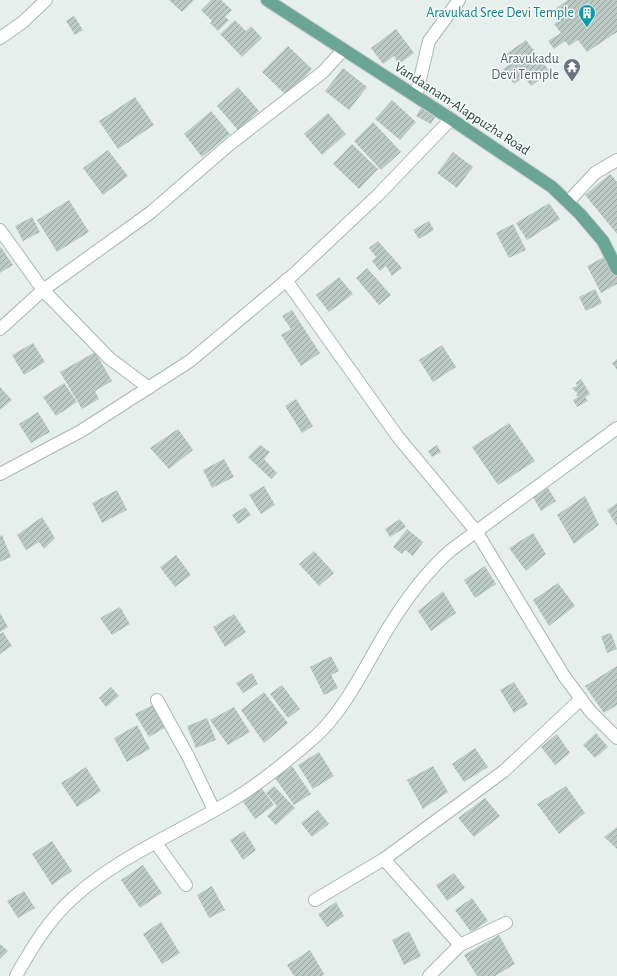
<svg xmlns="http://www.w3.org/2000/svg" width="617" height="976" font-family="'Alegreya Sans',sans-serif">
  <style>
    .building { fill: url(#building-hatch) }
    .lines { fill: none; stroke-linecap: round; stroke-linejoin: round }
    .minor-casing { stroke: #a8b8b2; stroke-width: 14 }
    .major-casing { stroke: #c2cac8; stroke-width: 14 }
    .minor { stroke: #fff; stroke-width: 12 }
    .major { stroke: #6aa596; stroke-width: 12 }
    .labels { text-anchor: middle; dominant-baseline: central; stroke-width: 3; stroke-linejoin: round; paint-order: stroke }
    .culture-label { font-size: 14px; fill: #0d838f; stroke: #f7fbf9; text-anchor: end }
    .worship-label { font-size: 14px; fill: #5b616d; stroke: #f7fbf9; text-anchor: end }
    .street-label { font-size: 14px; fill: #24423a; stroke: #f7fbf9 }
  </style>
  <defs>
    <pattern id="building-hatch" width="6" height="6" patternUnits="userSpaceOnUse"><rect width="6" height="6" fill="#bbcac4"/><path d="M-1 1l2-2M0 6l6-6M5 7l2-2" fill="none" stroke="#98a6a0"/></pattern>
  </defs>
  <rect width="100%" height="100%" fill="#e6efeb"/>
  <!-- building -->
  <g class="building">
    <path d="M169 0H194L182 12Z"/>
    <path d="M211 0H221L232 10 225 17 229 20 218 31 210 23 212 21 201 10Z"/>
    <path d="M568 0H617V32L587 52 578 40 569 46 565 41 554 49 548 41 561 33 554 24 562 18 556 8Z"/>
    <path d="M74 16 83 30 75 35 66 21Z"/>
    <path d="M235 20 246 31 251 26 262 38 242 57 220 34Z"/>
    <path d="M396 29 414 53 399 64 394 56 383 64 371 48Z"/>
    <path d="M526 40 550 72 531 86 524 77 514 84 503 69 511 63 505 55Z"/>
    <path d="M288 46 312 69 287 96 262 72Z"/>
    <path d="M343 68 367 87 349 110 325 91Z"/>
    <path d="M238 87 259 111 238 130 217 106Z"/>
    <path d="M135 97 154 125 118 149 99 121Z"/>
    <path d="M392 100 416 122 400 140 375 119Z"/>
    <path d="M421 108 435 117 431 124 416 116Z"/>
    <path d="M211 111 230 134 202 157 184 134Z"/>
    <path d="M328 113 346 134 322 155 304 134Z"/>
    <path d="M373 122 401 152 381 170 354 141Z"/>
    <path d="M352 144 378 169 359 189 333 164Z"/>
    <path d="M108 150 128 176 103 195 83 168Z"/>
    <path d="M453 152 473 167 457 188 437 173Z"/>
    <path d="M610 174 617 182V234L585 195Z"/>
    <path d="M69 200 89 232 57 252 37 220Z"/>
    <path d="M549 203 560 219 527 240 516 223Z"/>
    <path d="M32 217 40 232 23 241 15 226Z"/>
    <path d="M429 221 434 230 419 239 413 230Z"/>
    <path d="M513 224 526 250 509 258 496 233Z"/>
    <path d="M378 241 402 268 392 276 386 266 380 271 372 261 376 257 369 248Z"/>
    <path d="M0 246 13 265 0 273Z"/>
    <path d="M608 255 617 271V284L601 293 587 266Z"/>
    <path d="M367 268 391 295 379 305 356 278Z"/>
    <path d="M339 277 353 294 329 312 316 295Z"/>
    <path d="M595 289 602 303 586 311 579 297Z"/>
    <path d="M292 310 320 353 301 366 281 335 291 329 282 316Z"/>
    <path d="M33 343 45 362 24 375 12 355Z"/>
    <path d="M442 345 456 367 433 382 419 360Z"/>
    <path d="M95 352 112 381 95 391 99 399 82 409 60 372Z"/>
    <path d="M617 359V370L612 363Z"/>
    <path d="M581 379 590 394 585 397 588 401 577 407 573 400 578 397 576 395 578 394 572 388 577 386 576 383Z"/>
    <path d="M64 383 77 402 56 416 43 397Z"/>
    <path d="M0 387 12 400 0 410Z"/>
    <path d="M296 399 313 426 302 433 285 406Z"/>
    <path d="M38 412 50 432 31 443 19 424Z"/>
    <path d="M509 423 535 461 498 485 472 447Z"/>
    <path d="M178 429 193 450 169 469 150 448Z"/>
    <path d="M260 445 270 452 264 459 277 473 271 479 248 457Z"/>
    <path d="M437 445 441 452 432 457 428 451Z"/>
    <path d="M224 459 234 477 212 488 203 470Z"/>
    <path d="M546 485 556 501 541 511 531 494Z"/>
    <path d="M264 486 275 505 261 514 249 495Z"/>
    <path d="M117 490 127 510 102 523 92 503Z"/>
    <path d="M585 496 599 525 574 544 557 515Z"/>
    <path d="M617 503V526L607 510Z"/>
    <path d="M245 507 251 515 238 524 232 515Z"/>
    <path d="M42 517 55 538 44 549 39 542 26 550 17 535Z"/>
    <path d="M400 519 406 527 390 537 385 529Z"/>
    <path d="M407 529 423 542 413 556 405 550 402 554 393 547Z"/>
    <path d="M533 533 546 554 526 571 509 548Z"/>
    <path d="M2 535 11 557 0 562V536Z"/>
    <path d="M314 551 334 573 319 586 299 564Z"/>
    <path d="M176 555 191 575 175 587 160 567Z"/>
    <path d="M485 566 496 584 475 598 464 580Z"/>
    <path d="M558 583 575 606 549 626 533 600Z"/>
    <path d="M443 591 456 613 431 631 418 611Z"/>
    <path d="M120 607 130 624 112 635 100 618Z"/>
    <path d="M0 613 8 627 0 632Z"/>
    <path d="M234 614 246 632 225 647 213 627Z"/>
    <path d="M3 632 12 646 0 654V634Z"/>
    <path d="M611 633 617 649 607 653 601 636Z"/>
    <path d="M331 656 339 671 331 675 338 688 324 695 310 667Z"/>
    <path d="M617 666V705L604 713 585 686Z"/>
    <path d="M252 673 258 684 243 693 236 683Z"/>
    <path d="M514 682 528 704 514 713 500 690Z"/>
    <path d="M282 685 300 709 288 718 270 694Z"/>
    <path d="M111 687 119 696 106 707 99 698Z"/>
    <path d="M264 692 288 723 264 743 241 710Z"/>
    <path d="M153 705 166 727 149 737 135 714Z"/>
    <path d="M234 707 250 732 228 745 210 720Z"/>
    <path d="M207 718 216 740 196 748 187 726Z"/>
    <path d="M137 725 150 749 127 762 114 738Z"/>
    <path d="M596 733 608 747 595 758 583 745Z"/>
    <path d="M557 734 570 753 555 765 541 747Z"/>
    <path d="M475 748 488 767 464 782 452 764Z"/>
    <path d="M319 752 334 776 313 789 298 765Z"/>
    <path d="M292 766 311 794 294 805 275 778Z"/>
    <path d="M433 766 448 792 423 809 407 780Z"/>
    <path d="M86 767 101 791 77 807 61 783Z"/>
    <path d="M260 786 274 805 255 819 241 799Z"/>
    <path d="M274 786 295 808 276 825 267 816 277 806 266 793Z"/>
    <path d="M566 786 585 813 559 834 537 804Z"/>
    <path d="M485 798 500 816 474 837 458 818Z"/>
    <path d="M318 810 329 824 312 837 301 823Z"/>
    <path d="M617 827V849L604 837Z"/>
    <path d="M244 831 256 850 243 860 230 840Z"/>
    <path d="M52 841 72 871 52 885 32 854Z"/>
    <path d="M143 865 162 893 140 908 121 880Z"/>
    <path d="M454 873 465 888 447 901 436 885Z"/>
    <path d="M212 886 225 910 209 918 197 895Z"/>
    <path d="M24 891 35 908 18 918 7 901Z"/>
    <path d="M472 898 488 921 471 932 455 910Z"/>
    <path d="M336 902 344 916 327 927 318 914Z"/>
    <path d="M161 922 180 953 162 964 143 934Z"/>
    <path d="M409 931 421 956 404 965 392 940Z"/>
    <path d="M499 935 515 964 495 976H477L464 955Z"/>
    <path d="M0 944 8 951 0 959Z"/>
    <path d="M310 950 324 974 322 976H294L287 965Z"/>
  </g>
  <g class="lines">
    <defs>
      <g id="minor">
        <path d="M0 38 23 22 46 0"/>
        <path d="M416 96 429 41 459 0"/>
        <path d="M568 202 595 173 617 160"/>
        <path d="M0 230 43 290 109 358 149 388"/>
        <path d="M286 280 398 437 476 531 564 676 590 711 617 738"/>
        <path d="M0 329 43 290 150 213 230 144 323 72 343 50"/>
        <path d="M0 474 81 431 190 361 294 274 378 195 451 119"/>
        <path d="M157 700 189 758 214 810"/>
        <path d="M156 843 186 885"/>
        <path d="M315 900 384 859"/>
        <path d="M460 945 506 923"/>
        <path d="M16 976C31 949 49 919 73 898 118 857 177 833 229 802 258 785 291 758 316 736 347 707 365 666 387 630 405 600 425 573 451 550L617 428"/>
        <path d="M429 976 460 945 384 859 504 771 581 699"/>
      </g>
      <path id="major" d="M267 0 451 119 552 187 580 214 603 241 617 269"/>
    </defs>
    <!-- minor casing -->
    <use href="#minor" class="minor-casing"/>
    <!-- major casing -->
    <use href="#major" class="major-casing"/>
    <!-- minor -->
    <use href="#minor" class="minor"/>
    <!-- major -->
    <use href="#major" class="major"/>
  </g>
  <!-- icons -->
  <defs>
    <symbol id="building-pin" viewBox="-11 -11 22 30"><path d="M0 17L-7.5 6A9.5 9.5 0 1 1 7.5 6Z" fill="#0f9aa8" stroke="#f7fbf9"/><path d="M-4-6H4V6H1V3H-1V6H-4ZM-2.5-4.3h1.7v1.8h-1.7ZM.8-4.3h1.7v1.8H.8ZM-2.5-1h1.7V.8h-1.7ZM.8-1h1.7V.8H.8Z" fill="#fff"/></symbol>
    <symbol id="temple-pin" viewBox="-11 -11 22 30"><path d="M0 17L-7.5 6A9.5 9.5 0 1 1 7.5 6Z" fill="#6b7280" stroke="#f7fbf9"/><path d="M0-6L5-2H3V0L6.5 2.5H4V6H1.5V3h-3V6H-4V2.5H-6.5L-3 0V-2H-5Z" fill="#fff"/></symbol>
  </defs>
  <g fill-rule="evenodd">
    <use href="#building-pin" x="577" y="3" width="20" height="27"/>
    <use href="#temple-pin" x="562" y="57" width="20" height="27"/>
  </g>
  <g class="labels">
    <!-- culture labels -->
    <g class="culture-label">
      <text x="574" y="13">Aravukad Sree Devi Temple</text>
    </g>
    <!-- worship labels -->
    <g class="worship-label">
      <text x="559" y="59">Aravukadu<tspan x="559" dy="16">Devi Temple</tspan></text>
    </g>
    <!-- street labels -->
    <g class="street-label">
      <text transform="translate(462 109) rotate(33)">Vandaanam-Alappuzha Road</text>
    </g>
  </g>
</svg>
